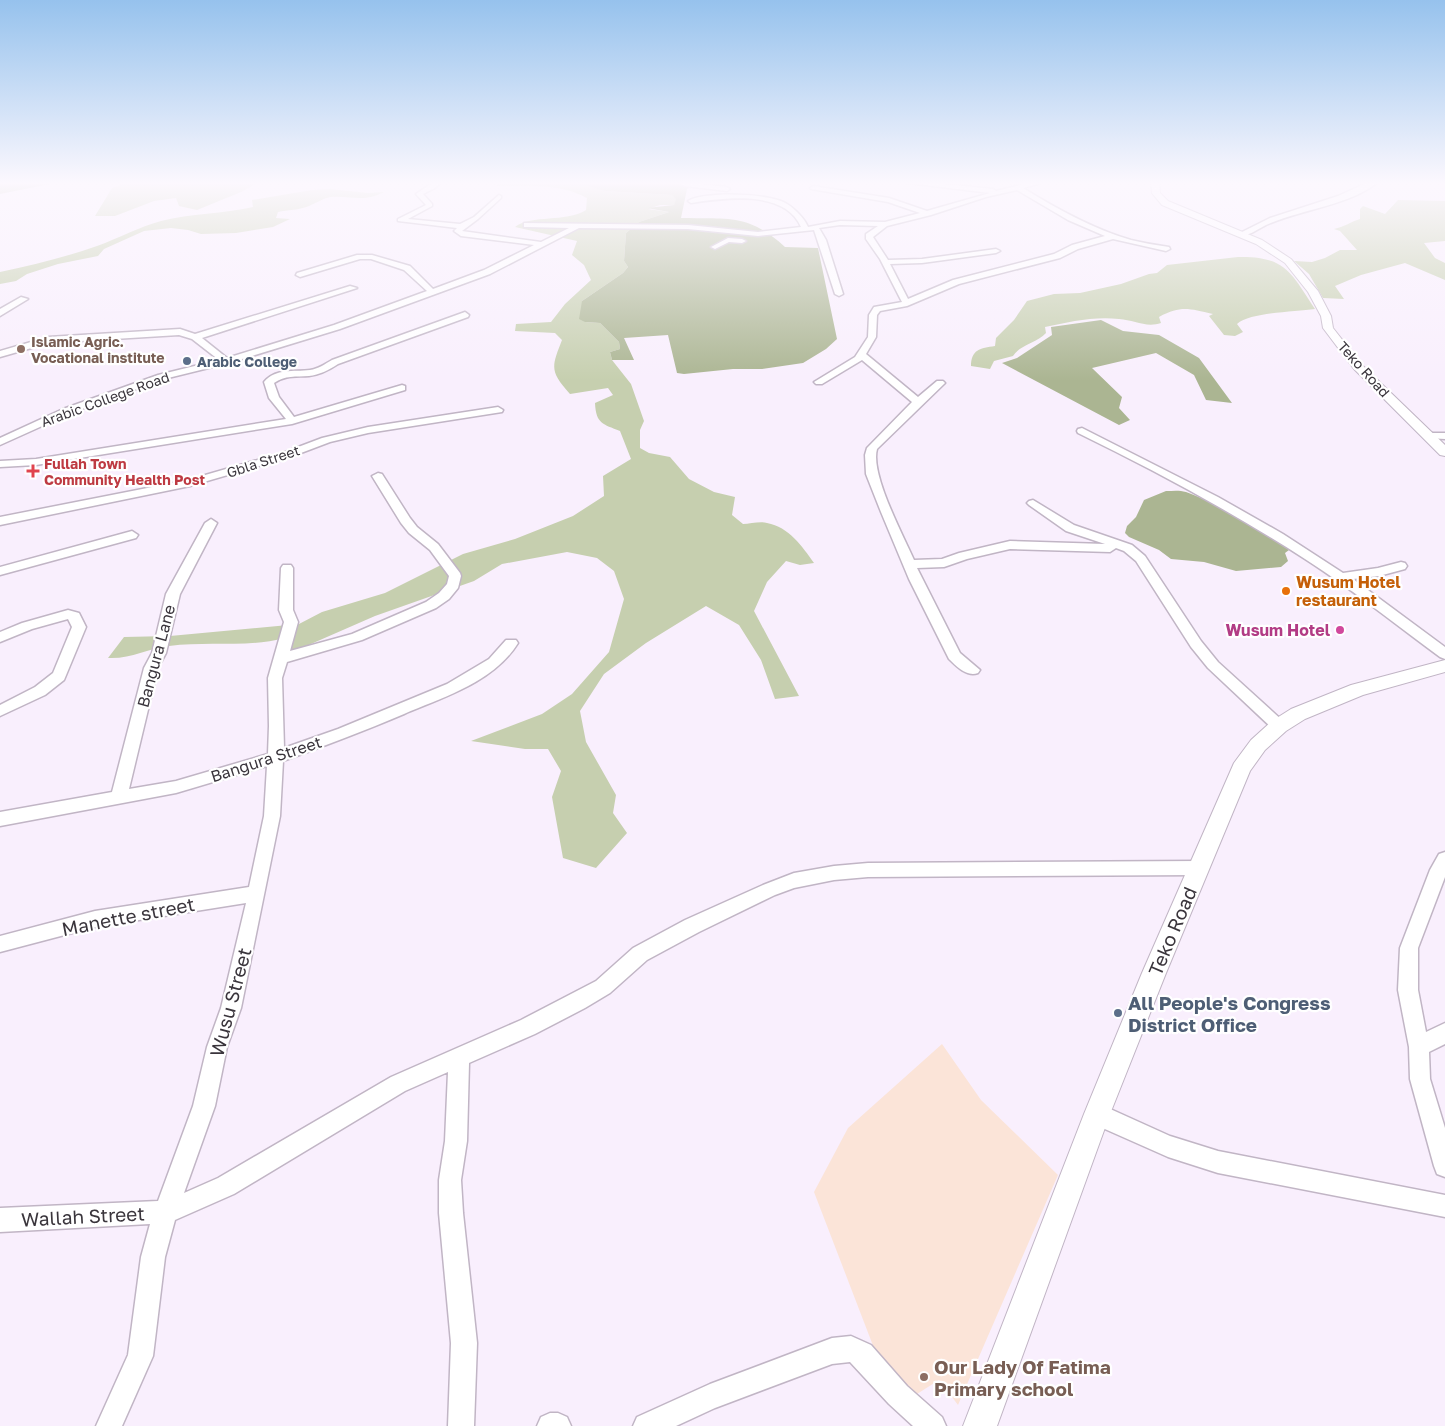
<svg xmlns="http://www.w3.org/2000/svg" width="1445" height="1426" font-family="'Golos Text',sans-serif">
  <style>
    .education { fill: #fbe4d8 }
    .green { fill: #c6cfaf }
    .forest { fill: #abb592 }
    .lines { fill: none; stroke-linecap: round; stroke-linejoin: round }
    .minor-casing { stroke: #c1b5c5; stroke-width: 3 }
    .tertiary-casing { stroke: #c1b5c5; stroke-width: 2 }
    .minor { fill: #fff; fill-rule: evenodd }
    .tertiary { fill: #fff; fill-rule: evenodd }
    .education-dot { fill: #8d6e63; stroke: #fff; stroke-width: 2 }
    .service-dot { fill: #5c6f8a; stroke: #fff; stroke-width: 2 }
    .health-dot { fill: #e0444e; stroke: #fff; stroke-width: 2 }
    .food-dot { fill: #e8710a; stroke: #fff; stroke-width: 2 }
    .hotel-dot { fill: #d1479c; stroke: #fff; stroke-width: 2 }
    .labels { text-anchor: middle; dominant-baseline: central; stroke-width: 4.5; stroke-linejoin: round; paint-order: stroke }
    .far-education-label { font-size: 14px; font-weight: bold; fill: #785e54; stroke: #fff; text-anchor: start }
    .far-service-label { font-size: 14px; font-weight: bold; fill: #4e5e75; stroke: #fff; text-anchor: start }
    .far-street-label { font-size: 14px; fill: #3a353c; stroke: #fff }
    .far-health-label { font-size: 14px; font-weight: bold; fill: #be3a42; stroke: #fff; text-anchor: start }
    .food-label { font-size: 16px; font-weight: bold; fill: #c56008; stroke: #fff; text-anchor: start }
    .hotel-label { font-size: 16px; font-weight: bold; fill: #b23c85; stroke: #fff; text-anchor: end }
    .street-label { font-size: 16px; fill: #3a353c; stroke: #fff }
    .near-street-label { font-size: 19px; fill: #3a353c; stroke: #fff }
    .near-service-label { font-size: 19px; font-weight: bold; fill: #4e5e75; stroke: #fff; text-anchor: start }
    .near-education-label { font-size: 19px; font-weight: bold; fill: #785e54; stroke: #fff; text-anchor: start }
  </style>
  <rect width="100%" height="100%" fill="#f9effd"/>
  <!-- education -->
  <path class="education" d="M942 1044 981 1100 1058 1175 958 1405 939 1380 917 1394 882 1369 814 1192 848 1128Z"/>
  <!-- green -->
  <g class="green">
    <path d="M132 181H261L241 192 197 210 179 206 176 198 154 201 115 216H95L112 188Z"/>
    <path d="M508 181H610L587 185 604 191 673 195 677 199 674 205H660L648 209 669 212 639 222 626 233 624 261 628 267 623 273 582 301 585 322 600 323 619 342 620 349 610 352 612 360 631 384 644 421 640 430V448L649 453 670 457 689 479 714 492 735 497 732 515 743 524C750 524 760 521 767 523 789 527 802 546 814 563L800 565 786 561 767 582 754 611 799 696 775 699 761 660 739 625 706 606 646 643 604 674 580 711 586 742 616 795 613 813 627 833 596 868 563 858 552 797 561 771 548 749H525L471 741 542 714 572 694 609 652 624 599 614 571 597 558 567 552 502 564 474 581 375 616 288 654 285 638C247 648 208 641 169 646 146 649 132 659 108 658L124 637 170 636 299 624 322 612 385 593 463 554 515 539 573 516 604 496 603 476 631 459 620 431C603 424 596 424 595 403L613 395 608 388 570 394C550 371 551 368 562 340L555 333 515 331 516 324 551 322 565 304 591 280 584 265 572 255 577 241 515 227C532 214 565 223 586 210L587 198C561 183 525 186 495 186Z"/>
    <path d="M330 189 368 193 384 192C363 203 352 195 330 197 322 199 316 203 309 206 300 210 287 210 278 212L276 218 290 219 273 227 236 233 201 234 188 230 171 228 144 231 104 249 98 256 58 264 27 274 16 281 0 284V272C33 265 66 257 97 246 119 238 139 227 161 221 191 213 223 214 253 207L252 200 312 190Z"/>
    <path d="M1398 200 1445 201V241L1424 243 1435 258 1445 263V280L1405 263 1361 275 1335 286 1344 299 1323 298 1309 274 1294 261 1312 262 1325 258 1340 250H1357L1340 231 1334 229C1344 227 1350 222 1360 219V209L1363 206 1385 214Z"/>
    <path d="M1238 257C1286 256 1291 273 1315 309 1295 312 1251 312 1237 324L1243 332 1235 336 1224 335 1209 316 1213 314C1189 309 1182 305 1159 317L1161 323C1146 328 1134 320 1119 319 1094 316 1069 322 1045 327L1046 333C1037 343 1021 344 1013 356L994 361 990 369 971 366C971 350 980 348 995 346L996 338 1014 320 1027 301 1054 294 1080 293 1121 284 1149 274 1157 273 1167 265Z"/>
  </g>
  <!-- forest -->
  <g class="forest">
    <path d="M0 181H56L50 184 0 194Z"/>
    <path d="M610 181H699L687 189 681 218C728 219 748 213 785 247L818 248 837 339 826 349 803 363 762 369H733L684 374 677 373 668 335 624 338 634 360H612L610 352 620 349 619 342 600 323 585 322 579 319 582 301 623 273 628 267 624 261 626 233 639 222 669 212 647 208 674 205 676 199 672 195 604 191 585 185Z"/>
    <path d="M1101 320 1123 331 1159 335 1199 358 1232 403 1206 400 1194 375 1156 353 1092 368 1122 397 1119 408 1130 420 1119 425 1002 363 1017 358 1052 335 1051 327Z"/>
    <path d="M1166 491C1173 491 1179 490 1186 492 1212 501 1270 531 1289 550L1285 553 1288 561 1281 567 1236 571 1204 562 1171 559 1159 550 1129 537 1125 533 1127 526 1136 517 1144 500Z"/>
  </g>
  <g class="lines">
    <defs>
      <g id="minor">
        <path d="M435 181H442L435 188 423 194 432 204V206L408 219 460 224 474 217 499 195 501 196V198L478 219 462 231 541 242 569 228 527 227H524V223L688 225 758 232 801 227C785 189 723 198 691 203L688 201C703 191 772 193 787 204 794 208 805 219 808 227L840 221 885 222 920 213 888 202 811 189 810 188 813 186 889 198 927 211 990 193 892 181H915L993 189 996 191 1037 181H1048L1023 188C1057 209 1093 229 1131 240 1143 243 1156 245 1169 247L1170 249 1166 251 1113 239 1078 249 1060 258 959 284 907 306 880 311 877 315 876 337 866 354 918 397 937 381H943L945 383 877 449C870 474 903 535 914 560L942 559 959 553 1010 541 1105 544 1066 531 1029 505 1027 503 1029 501 1033 500 1074 525 1132 545 1145 556 1201 641 1218 662 1284 722 1287 726 1284 730 1279 732 1274 730 1208 668 1191 647 1136 561 1124 551 1116 548 1110 552 1010 549 967 559 944 567 917 568 960 653 980 670 978 673C967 677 957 667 949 659L909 579 881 512 866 474 865 455 867 448 912 402 862 360 822 384H816L814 382 855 357 868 337 869 315 874 307 902 302 880 259 866 239V234L878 226 840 225 819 228 826 240 843 294 839 296 835 294 814 230 758 236 688 229 579 228 490 274 340 329 229 363 164 379 71 413 0 445V438L63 409 130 385 158 375 219 360 192 339 179 335 49 343 0 357V351L48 337 180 329 195 334 350 286 357 288 202 338 227 358 334 325 427 291 404 270 371 259H360L300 277 296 275 297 273 357 255H372L410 266 433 289 484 270 534 245 461 236 454 231 457 228 398 221V219L426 205 416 194ZM1017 190 1068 220 1105 236 1072 245 1054 254 953 280 908 299 890 264 922 263 996 253 1000 251 996 249 922 259 888 260 873 237 887 226 931 215 986 197Z"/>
        <path d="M674 181 727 187 730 189 727 191 685 186Z"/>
        <path d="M1371 181H1379C1350 206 1301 209 1266 225 1259 228 1246 239 1238 234L1270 218 1338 196Z"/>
        <path d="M728 238 742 239 746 241 742 243 729 242 715 249 711 247Z"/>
        <path d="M21 297 28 299 0 316V309Z"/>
        <path d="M465 312 469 315 468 317 338 364C329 370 319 375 309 376 296 377 285 375 274 383L279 397 294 417 402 385 405 386V390L292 424 36 465 0 467V461L36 459 286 419 269 398 264 382C276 368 293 372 310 370 318 369 325 364 332 360Z"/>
        <path d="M498 407 503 410 502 412 368 433 330 442 293 456 190 486 0 525V517L188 480 285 452 322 438 368 427Z"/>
        <path d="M1082 428 1218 497 1283 534 1343 573 1378 568 1401 562 1405 563 1407 566 1405 569 1379 576 1353 579 1445 647V659L1440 657C1395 624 1352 589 1305 559 1232 512 1156 471 1078 433L1077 431 1078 429Z"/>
        <path d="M1431 433H1445V439L1427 438 1426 436 1427 434Z"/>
        <path d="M378 473 382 474 410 518 417 527 438 544 460 573 461 576 458 588 449 599 436 608 362 640 287 662 282 678 284 748 338 729 447 684 489 659 506 640H516L518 643C494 682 444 697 404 714 364 731 324 746 283 761L280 816 241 1008 227 1047 215 1106 184 1193 218 1178 391 1077 521 1020 596 981 633 948 685 920 763 885 794 873 834 866 868 863 1199 861 1205 863 1208 868 1205 873 1199 875 868 877 834 880 794 888 775 895 699 932 647 960 610 993 585 1008 535 1034 469 1063 467 1141 461 1180 463 1213 477 1343 474 1426H448L451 1343 439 1213V1180L445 1141 448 1072 405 1091 234 1194 175 1220 165 1257 153 1356 122 1426H96L128 1355 141 1257 150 1224 0 1232V1208L158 1201 193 1106 207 1047 221 1008 246 903 95 927 0 952V936L95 911 249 887 264 816 267 766 176 793 0 826V812L112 792 144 668 152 653 166 594 205 523 211 519 217 523 180 594 166 653 158 668 129 789 176 781 268 754 269 726 268 678 284 622 279 610 281 568 283 565H291L293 568V610L298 622 290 651 352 634 426 602 439 593 447 584 449 576 430 550 409 533 401 523 372 476Z"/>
        <path d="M132 531 138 535 136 538 0 575V567Z"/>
        <path d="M68 610 79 613 86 627 64 680 45 695 0 716V705L35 687 53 673 72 627 68 619 32 629 0 642V632L22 623Z"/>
        <path d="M1445 852V877L1418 948V990L1426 1032 1445 1023V1044L1429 1052 1430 1079 1445 1128V1177L1437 1174 1434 1166 1410 1079 1409 1047 1398 990 1400 948 1430 870 1439 854Z"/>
        <path d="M1097 1103 1170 1136 1218 1151 1445 1195V1217L1218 1173 1168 1157 1089 1122 1086 1114 1089 1106Z"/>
        <path d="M851 1336 871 1345 907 1386 942 1417 946 1426H913L889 1404 850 1362 832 1364 715 1408 676 1426H633L637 1417 710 1384 832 1338Z"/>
        <path d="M550 1413H558L567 1417 571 1426H537L541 1417Z"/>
      </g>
      <g id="tertiary">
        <path d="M1151 181H1159L1160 193 1168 201 1262 240 1291 259 1318 291 1331 316 1333 328 1362 365 1445 445V456L1440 455 1354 369 1323 328 1321 316 1308 292 1285 263 1256 244 1162 205 1152 193Z"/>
        <path d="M1445 660V672L1363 695 1305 719 1286 731 1265 750 1250 771 1166 973 1110 1114 997 1426H963L1084 1114 1142 973 1234 763 1251 740 1272 721 1291 709 1351 685Z"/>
      </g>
    </defs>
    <!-- minor casing -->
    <use href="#minor" class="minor-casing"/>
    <!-- tertiary casing -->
    <use href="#tertiary" class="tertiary-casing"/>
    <!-- minor -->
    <use href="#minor" class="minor"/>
    <!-- tertiary -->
    <use href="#tertiary" class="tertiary"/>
  </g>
  <!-- sky -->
  <linearGradient id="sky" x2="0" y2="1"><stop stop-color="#96c2ed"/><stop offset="0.48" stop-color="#fcf8fe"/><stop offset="1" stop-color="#fcf8fe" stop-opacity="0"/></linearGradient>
  <rect width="1445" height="381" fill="url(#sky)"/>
  <!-- markers -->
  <g class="education-dot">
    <circle cx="21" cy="349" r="5"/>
    <circle cx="924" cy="1377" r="5"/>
  </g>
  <g class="service-dot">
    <circle cx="187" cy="361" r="5"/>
    <circle cx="1118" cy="1013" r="5"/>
  </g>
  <path class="health-dot" d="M30.5 463.5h5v5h5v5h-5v5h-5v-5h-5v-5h5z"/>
  <circle class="food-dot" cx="1286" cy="591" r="5"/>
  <circle class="hotel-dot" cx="1340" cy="630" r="5"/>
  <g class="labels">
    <!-- far-education labels -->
    <g class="far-education-label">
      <text x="31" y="341">Islamic Agric.<tspan x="31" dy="16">Vocational institute</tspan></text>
    </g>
    <!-- far-service labels -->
    <g class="far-service-label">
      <text x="197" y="361">Arabic College</text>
    </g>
    <!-- far-street labels -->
    <g class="far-street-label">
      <text transform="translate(1364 369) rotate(48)">Teko Road</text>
      <text transform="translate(105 399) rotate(-20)">Arabic College Road</text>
      <text transform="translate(263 461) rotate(-18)">Gbla Street</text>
    </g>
    <!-- far-health labels -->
    <g class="far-health-label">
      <text x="44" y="463">Fullah Town<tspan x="44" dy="16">Community Health Post</tspan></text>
    </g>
    <!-- food labels -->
    <g class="food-label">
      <text x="1296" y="582">Wusum Hotel<tspan x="1296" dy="18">restaurant</tspan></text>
    </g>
    <!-- hotel labels -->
    <g class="hotel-label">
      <text x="1330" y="630">Wusum Hotel</text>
    </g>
    <!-- street labels -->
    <g class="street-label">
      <text transform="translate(156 656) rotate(-75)">Bangura Lane</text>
      <text transform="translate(266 759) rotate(-18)">Bangura Street</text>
    </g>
    <!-- near-street labels -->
    <g class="near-street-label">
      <text transform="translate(128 916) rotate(-11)">Manette street</text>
      <text transform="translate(1172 931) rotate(-67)">Teko Road</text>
      <text transform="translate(230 1002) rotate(-75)">Wusu Street</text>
      <text transform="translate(83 1216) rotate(-3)">Wallah Street</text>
    </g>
    <!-- near-service labels -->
    <g class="near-service-label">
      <text x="1128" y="1002">All People's Congress<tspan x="1128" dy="22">District Office</tspan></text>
    </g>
    <!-- near-education labels -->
    <g class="near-education-label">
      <text x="934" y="1366">Our Lady Of Fatima<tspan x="934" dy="22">Primary school</tspan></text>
    </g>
  </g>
</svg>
